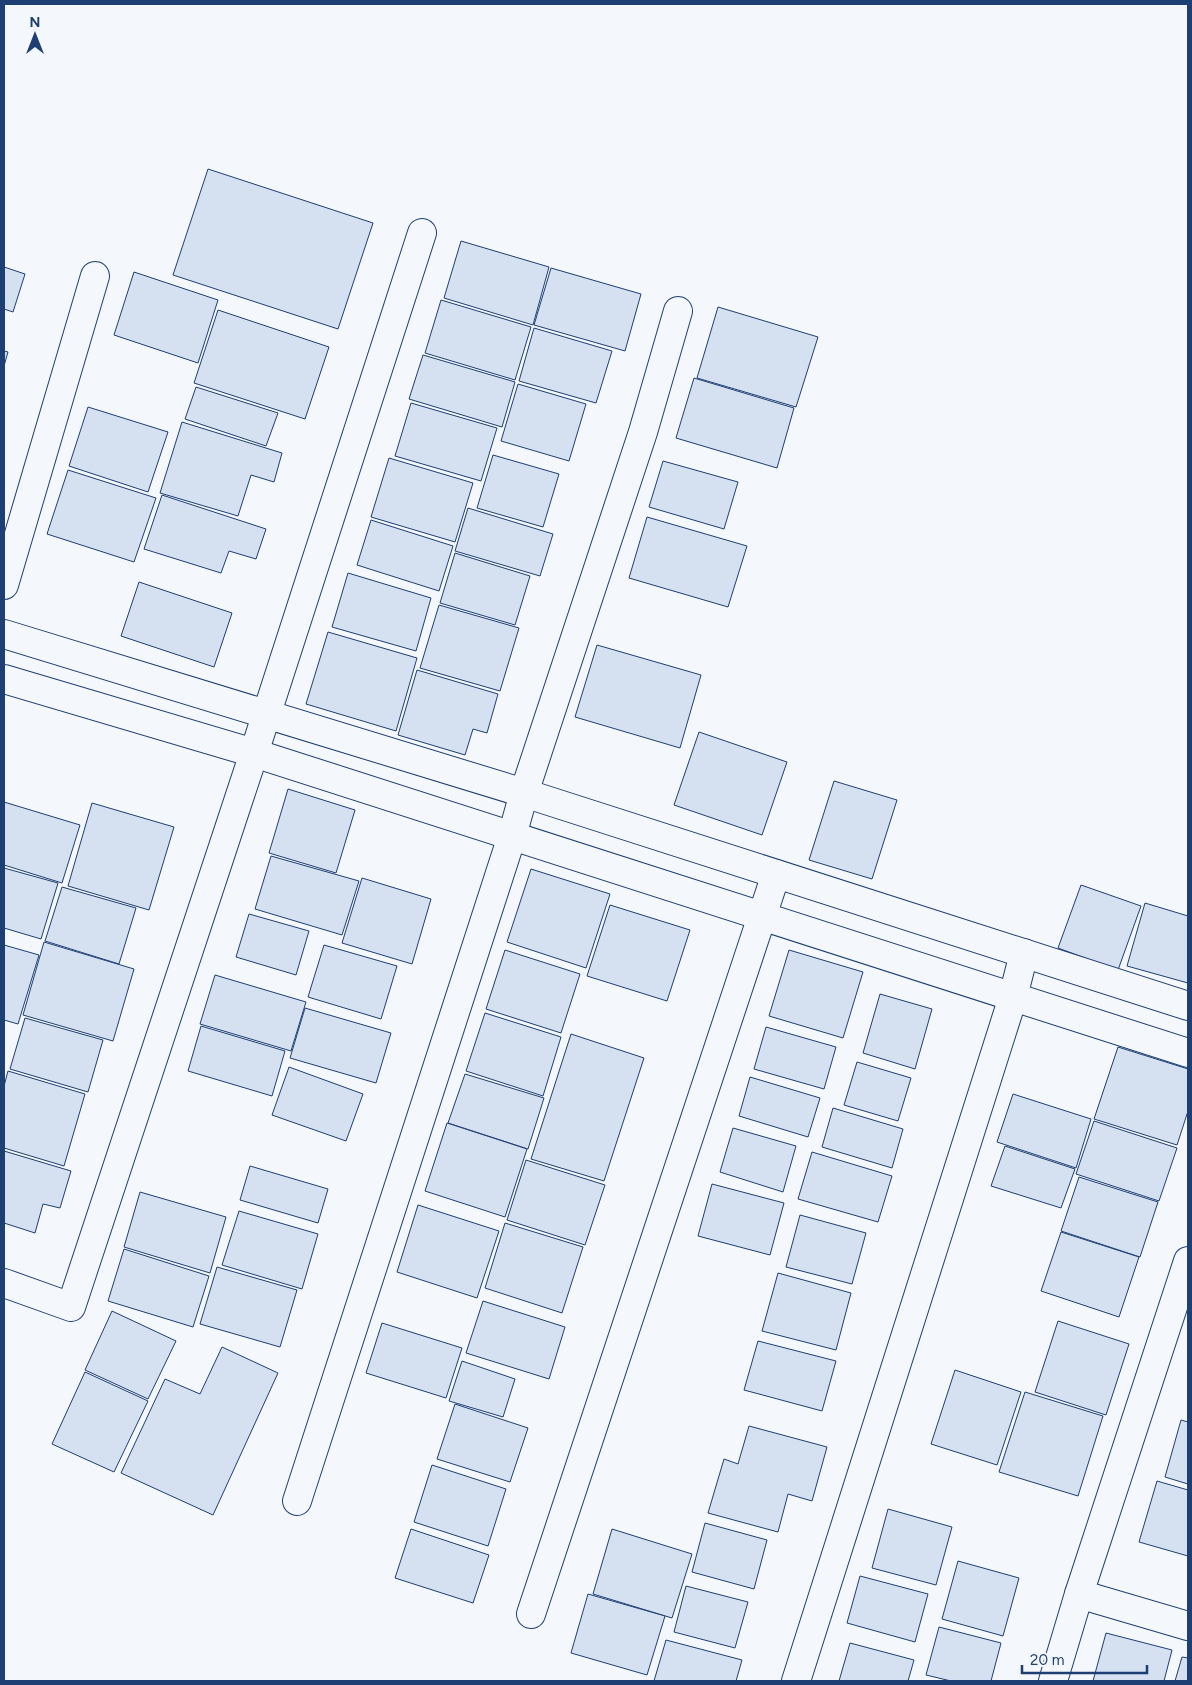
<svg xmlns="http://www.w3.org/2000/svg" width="1192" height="1685" font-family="Figtree,sans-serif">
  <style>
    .building { fill: #d5e0f0; stroke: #1d3f73 }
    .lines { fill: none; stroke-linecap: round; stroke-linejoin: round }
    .minor-casing { stroke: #1d3f73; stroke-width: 30 }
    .minor { stroke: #f4f7fb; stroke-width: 28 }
  </style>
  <rect width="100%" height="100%" fill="#f4f7fb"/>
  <!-- building -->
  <g class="building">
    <path d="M208 169 373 223 338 329 173 275Z"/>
    <path d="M461 241 549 267 533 325 444 298Z"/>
    <path d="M4 267 25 274 13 312 4 309Z"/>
    <path d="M551 268 641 294 625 351 534 325Z"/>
    <path d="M134 272 218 300 198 363 114 335Z"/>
    <path d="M441 300 531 327 515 380 425 353Z"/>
    <path d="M718 307 818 337 796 407 697 378Z"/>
    <path d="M218 310 329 347 305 419 194 383Z"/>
    <path d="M534 328 612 351 596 403 519 381Z"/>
    <path d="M4 351 8 352 4 366Z"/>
    <path d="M423 355 515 382 502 427 409 399Z"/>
    <path d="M694 378 794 408 777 468 676 438Z"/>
    <path d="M518 384 586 404 569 461 501 441Z"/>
    <path d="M196 387 278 413 266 446 185 419Z"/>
    <path d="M411 403 497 428 481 481 395 456Z"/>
    <path d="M88 407 168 432 148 492 69 466Z"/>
    <path d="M182 422 282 453 274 482 251 475 238 516 160 493Z"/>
    <path d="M493 455 559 474 543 527 477 508Z"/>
    <path d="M389 458 473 483 455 542 371 517Z"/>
    <path d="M663 461 738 482 724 529 649 507Z"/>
    <path d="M68 470 156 498 134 562 47 534Z"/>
    <path d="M162 495 266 529 256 559 229 551 221 573 144 549Z"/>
    <path d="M468 508 553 534 540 576 455 551Z"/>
    <path d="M647 517 747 546 728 607 629 578Z"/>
    <path d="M371 520 453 546 439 591 357 565Z"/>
    <path d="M455 553 530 576 515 625 440 603Z"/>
    <path d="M348 573 431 598 416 651 332 627Z"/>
    <path d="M139 582 232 613 214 667 121 636Z"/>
    <path d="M439 605 519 628 500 691 420 668Z"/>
    <path d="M328 632 417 658 396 731 306 704Z"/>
    <path d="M597 645 701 675 680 748 575 717Z"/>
    <path d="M417 670 498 694 487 733 473 729 465 755 398 735Z"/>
    <path d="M699 732 787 762 762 835 674 805Z"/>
    <path d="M834 781 897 800 872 879 809 860Z"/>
    <path d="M288 789 355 810 336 873 269 853Z"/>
    <path d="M4 802 80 825 62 883 4 865Z"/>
    <path d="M92 803 174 827 149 910 68 886Z"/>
    <path d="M271 856 359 881 342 935 255 909Z"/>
    <path d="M4 868 58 883 41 939 4 928Z"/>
    <path d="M531 869 610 894 586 968 507 942Z"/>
    <path d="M362 878 431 899 412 964 342 943Z"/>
    <path d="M1081 885 1141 906 1118 970 1058 948Z"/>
    <path d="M62 887 136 908 119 964 45 941Z"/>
    <path d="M1145 903 1188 916V983L1127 966Z"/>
    <path d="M610 905 690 930 667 1001 587 976Z"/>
    <path d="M249 914 309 931 296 975 236 957Z"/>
    <path d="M44 942 134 969 113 1041 23 1015Z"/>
    <path d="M4 945 39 955 18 1024 4 1020Z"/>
    <path d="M324 945 397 966 381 1019 308 997Z"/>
    <path d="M505 950 580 974 561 1033 486 1009Z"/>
    <path d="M789 950 863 972 843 1038 769 1016Z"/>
    <path d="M215 975 306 1002 291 1051 200 1024Z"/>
    <path d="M880 994 932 1009 915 1069 863 1053Z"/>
    <path d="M305 1008 391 1033 376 1083 290 1058Z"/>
    <path d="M485 1013 561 1037 543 1096 466 1071Z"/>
    <path d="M25 1018 103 1040 88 1092 10 1069Z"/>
    <path d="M201 1026 285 1051 272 1096 188 1071Z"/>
    <path d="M766 1027 836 1047 824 1089 754 1069Z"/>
    <path d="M571 1034 644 1058 604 1181 531 1159Z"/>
    <path d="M1118 1047 1188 1069V1111L1177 1145 1094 1119Z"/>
    <path d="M857 1062 911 1078 898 1121 844 1105Z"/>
    <path d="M289 1067 363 1094 346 1141 272 1115Z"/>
    <path d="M8 1071 85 1094 64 1166 4 1148V1086Z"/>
    <path d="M465 1074 544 1098 528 1149 448 1123Z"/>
    <path d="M750 1077 820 1098 808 1137 739 1116Z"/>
    <path d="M1013 1094 1091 1119 1076 1168 997 1142Z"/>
    <path d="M833 1108 903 1129 892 1168 822 1147Z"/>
    <path d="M1094 1121 1177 1148 1159 1201 1076 1174Z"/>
    <path d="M447 1123 527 1149 505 1217 425 1191Z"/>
    <path d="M733 1128 796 1146 783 1192 720 1172Z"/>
    <path d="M1005 1146 1075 1169 1061 1208 991 1186Z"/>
    <path d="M4 1151 71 1171 60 1208 43 1204 35 1233 4 1223Z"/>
    <path d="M812 1152 892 1176 878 1222 798 1199Z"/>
    <path d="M526 1160 605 1185 585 1245 507 1220Z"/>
    <path d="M250 1166 328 1189 318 1223 240 1200Z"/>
    <path d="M1079 1177 1158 1202 1140 1257 1061 1231Z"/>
    <path d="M712 1184 784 1203 770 1255 698 1236Z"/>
    <path d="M140 1192 226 1217 210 1273 124 1247Z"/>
    <path d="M418 1205 499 1231 477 1298 397 1272Z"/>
    <path d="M239 1211 318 1234 302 1289 222 1265Z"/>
    <path d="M800 1215 866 1233 852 1284 786 1267Z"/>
    <path d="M505 1223 583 1247 562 1313 485 1288Z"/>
    <path d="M1061 1232 1139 1257 1119 1317 1041 1291Z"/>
    <path d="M124 1249 209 1276 193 1327 108 1301Z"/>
    <path d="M217 1267 297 1290 280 1347 200 1324Z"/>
    <path d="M778 1273 851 1293 836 1350 762 1331Z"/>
    <path d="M483 1301 565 1327 549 1379 466 1353Z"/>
    <path d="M112 1311 176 1341 148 1399 85 1370Z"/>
    <path d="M1058 1321 1129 1344 1106 1415 1035 1392Z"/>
    <path d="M382 1323 462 1348 446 1398 366 1373Z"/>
    <path d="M758 1341 836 1361 822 1411 744 1390Z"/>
    <path d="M222 1347 278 1373 213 1515 121 1473 165 1379 200 1394Z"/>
    <path d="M462 1361 515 1379 503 1417 449 1401Z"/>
    <path d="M955 1370 1021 1392 997 1465 931 1444Z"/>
    <path d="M85 1372 148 1401 114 1472 52 1444Z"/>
    <path d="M1025 1392 1103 1416 1078 1496 999 1472Z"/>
    <path d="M455 1404 528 1428 510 1482 437 1459Z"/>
    <path d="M1181 1420 1188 1422V1484L1165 1477Z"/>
    <path d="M749 1426 827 1447 812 1501 788 1494 778 1532 708 1513 724 1459 738 1464Z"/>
    <path d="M432 1465 506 1489 488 1546 414 1522Z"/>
    <path d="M1157 1481 1188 1490V1556L1139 1542Z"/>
    <path d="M888 1509 952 1527 936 1585 872 1568Z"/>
    <path d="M705 1523 767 1540 754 1589 692 1572Z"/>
    <path d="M411 1529 489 1555 473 1603 395 1578Z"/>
    <path d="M612 1529 692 1554 672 1618 593 1594Z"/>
    <path d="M958 1561 1019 1578 1003 1636 942 1619Z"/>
    <path d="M860 1576 928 1594 915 1642 847 1623Z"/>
    <path d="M686 1586 748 1602 735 1648 674 1632Z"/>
    <path d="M588 1594 665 1616 647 1675 571 1653Z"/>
    <path d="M939 1627 1001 1643 991 1681H951L926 1675Z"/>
    <path d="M1106 1633 1172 1650 1164 1681H1093Z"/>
    <path d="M666 1640 742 1660 736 1681H654Z"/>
    <path d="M850 1643 914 1660 908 1681H839Z"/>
    <path d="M1182 1657 1188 1658V1681H1175Z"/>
  </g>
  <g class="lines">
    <defs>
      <g id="minor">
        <path d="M4 585 95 276"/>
        <path d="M4 634 524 793 1188 1006"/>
        <path d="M4 679 254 753 1188 1053"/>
        <path d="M4 1283 71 1307 254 753 422 233"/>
        <path d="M297 1501 512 836 524 793 643 432 678 311"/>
        <path d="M1079 1594 1188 1626"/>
        <path d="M531 1614 776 874"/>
        <path d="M796 1681 1013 997 1024 953"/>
        <path d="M1053 1681 1079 1594 1188 1261"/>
      </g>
    </defs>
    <!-- minor casing -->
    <use href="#minor" class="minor-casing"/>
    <!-- minor -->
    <use href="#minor" class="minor"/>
  </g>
  <!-- border -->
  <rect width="1192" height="1685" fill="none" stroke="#1d3f73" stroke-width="10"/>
  <!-- north arrow -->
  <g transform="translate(35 35)" stroke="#f4f7fb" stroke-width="4" paint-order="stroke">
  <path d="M0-4L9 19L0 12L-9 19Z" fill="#1d3f73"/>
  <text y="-8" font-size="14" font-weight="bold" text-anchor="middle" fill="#1d3f73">N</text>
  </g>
  <!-- scale -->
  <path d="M1022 1665v8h125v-8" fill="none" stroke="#1d3f73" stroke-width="2.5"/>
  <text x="1030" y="1665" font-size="15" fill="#1d3f73" stroke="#f4f7fb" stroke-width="4" paint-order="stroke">20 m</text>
</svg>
